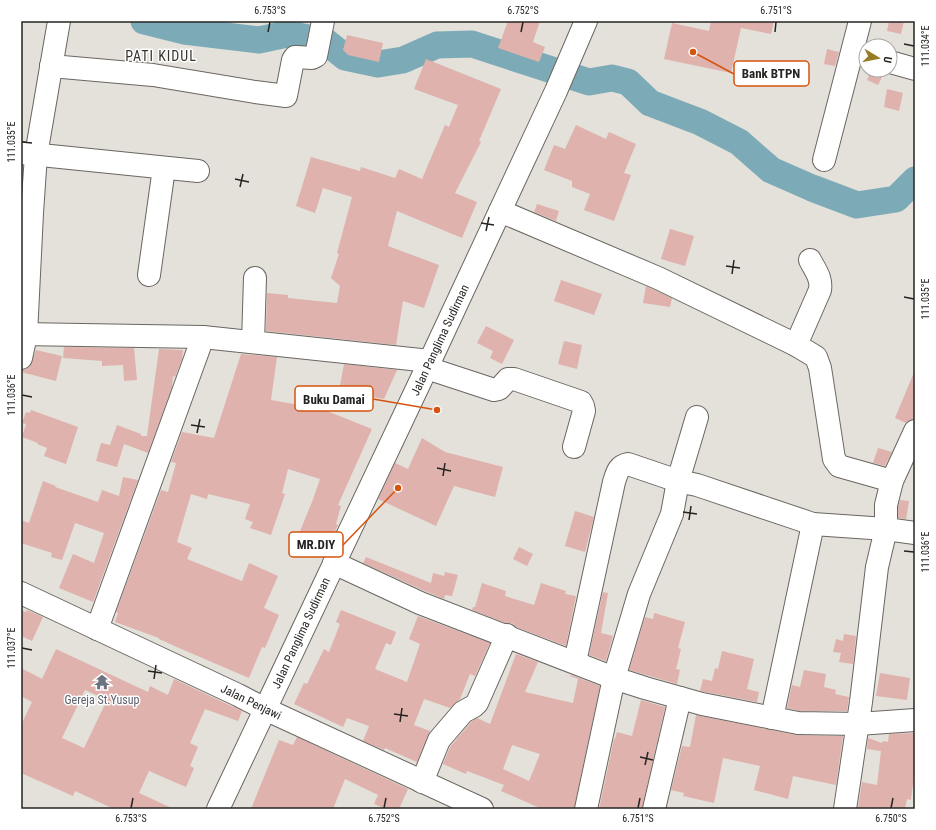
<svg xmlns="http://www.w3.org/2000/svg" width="936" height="830" font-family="'Roboto Condensed',sans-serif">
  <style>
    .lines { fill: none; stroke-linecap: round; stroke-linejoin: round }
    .river { stroke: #7cabb7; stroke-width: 27 }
    .building { fill: #dfb2ad; fill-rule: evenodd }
    .minor-casing { stroke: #6a6661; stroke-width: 24 }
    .major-casing { stroke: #6a6661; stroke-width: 24 }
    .minor { stroke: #fff; stroke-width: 22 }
    .major { stroke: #fff; stroke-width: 22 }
    .ticks { fill: none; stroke: #262422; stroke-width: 1.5 }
    .labels { text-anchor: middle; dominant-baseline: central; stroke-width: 3; stroke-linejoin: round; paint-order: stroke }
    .street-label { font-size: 12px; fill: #262422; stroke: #fff }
    .worship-label { font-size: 12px; fill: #5b616d; stroke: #fff }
    .quarter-label { font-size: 14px; letter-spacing: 1px; fill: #37332f; stroke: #fff }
    .leader { fill: none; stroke: #d5540e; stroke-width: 1.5 }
    .callout-dot { fill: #d5540e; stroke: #fff; stroke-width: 1.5 }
    .callout { fill: #fff; stroke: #d5540e; stroke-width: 1.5 }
    .callout-label { font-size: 13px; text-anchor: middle; font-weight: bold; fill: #262422 }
    .neatline { fill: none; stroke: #262422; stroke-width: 1.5 }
    .ticks-label { font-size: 10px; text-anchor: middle; fill: #262422 }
  </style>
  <rect width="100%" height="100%" fill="#e4e0da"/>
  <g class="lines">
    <!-- river -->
    <path class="river" d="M144 21 184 31 259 40 287 34 325 41 345 57 378 64 403 60 437 45 472 44 589 82 612 78 628 82 650 103 700 122 739 142 771 170 812 188 857 205 896 199 915 180"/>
  </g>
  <!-- building -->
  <g class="building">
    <path d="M508 21H540L533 42 545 47 539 62 498 48Z"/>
    <path d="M711 21H774L771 34 741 28 731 73 664 59 672 23 709 31Z"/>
    <path d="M889 21H904L901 34 887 31Z"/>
    <path d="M347 35 383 43 379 62 348 55 343 50Z"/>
    <path d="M827 49 839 52 835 66 824 64Z"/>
    <path d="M426 59 501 89 479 141 481 142 455 193 477 202 462 238 397 211 388 246 439 265 424 308 403 301 396 345 266 331 267 293 288 295V298L337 303 340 286 331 278 339 254 337 253 352 197 323 188 315 213 296 206 311 157 360 171 361 167 395 178 399 169 422 179 445 125 449 127 458 105 414 89Z"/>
    <path d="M871 70H881L884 73 878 85 867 80Z"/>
    <path d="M887 89 903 93 899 111 884 107Z"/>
    <path d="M576 125 606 139 609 132 636 144 624 173 631 175 614 221 584 210 590 194 572 187V181L544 170 554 145 565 149Z"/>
    <path d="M537 204 559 211 556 221 534 212Z"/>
    <path d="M670 229 694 236 685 266 661 259Z"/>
    <path d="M561 280 602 294 594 315 554 301Z"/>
    <path d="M646 286 672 298 670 307 643 303Z"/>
    <path d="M486 326 514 340 502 364 490 358 493 351 477 343Z"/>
    <path d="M564 341 582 345 577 369 558 364Z"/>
    <path d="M64 347 134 348 137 380 124 381 123 365 102 366V361L63 358Z"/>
    <path d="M159 349 183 350 182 359 175 377 173 376 172 387 148 453 124 444 117 467 96 461 101 443 110 445 117 425 141 434V436H147Z"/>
    <path d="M36 350 62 356 56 381 21 372 22 370H25L30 366Z"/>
    <path d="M241 354 277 357 271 400 322 409 372 429 338 505 341 506 336 524 338 525 325 553 320 550 316 558 293 548 312 502 320 479 288 469 282 493 285 494 271 535 250 528 253 522 245 519 250 504 208 494 207 499 191 494 177 542 192 548 187 559 242 581 249 563 278 576 264 608 279 615 265 648 262 647 249 678 179 648 159 639V638L115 622 118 613 116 612 161 490 168 492 176 463 171 462 182 432 214 438Z"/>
    <path d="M344 364 397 370 384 399 339 391Z"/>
    <path d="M915 370V419L908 421 906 423 895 418Z"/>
    <path d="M31 410 78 427 66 464 44 456 47 448 37 444 38 443 22 437 26 424 22 423 26 412 30 413Z"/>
    <path d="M422 438 445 452 503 467 495 497 454 486 436 526 378 499 395 463 408 469Z"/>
    <path d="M878 448 892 452 885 466 873 463Z"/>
    <path d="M123 477 138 480 93 602 59 588 73 554 94 563 104 533 75 523 62 560 51 557 52 553 21 543V520L29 523 43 481 56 486 55 487 98 502 102 490 119 496Z"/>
    <path d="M900 500 909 501 906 519 898 518V507Z"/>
    <path d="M575 511 594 517 585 552 565 546Z"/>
    <path d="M519 547 533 554 527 566 513 559Z"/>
    <path d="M366 557 431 583 433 573 444 576 445 572 458 575 452 596 445 595 444 599 425 591 363 563Z"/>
    <path d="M482 583 506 591 505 596 534 605 541 583 566 591 565 594 576 596 566 646 516 627 512 623H505L472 610 473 607H475Z"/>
    <path d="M603 592 608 593 601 633 613 636 606 661 589 655Z"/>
    <path d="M21 610 26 612 27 610 43 617 32 641 21 636Z"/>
    <path d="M341 610 396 632 391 645 386 643 375 669 407 682 420 644 409 639 418 616 490 643 475 676 470 674 460 699 450 708 424 699 414 725 430 731 417 762 385 748 384 750 363 741 369 726 347 718 343 727 294 704 304 683 307 684 324 649 329 652 340 624 336 622Z"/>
    <path d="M654 613 685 622 678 648 681 649 676 669 680 670 677 684 629 670 645 617 653 619Z"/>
    <path d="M844 634 856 636 853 664 839 662 841 653 833 652 836 639 843 641Z"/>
    <path d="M56 649 148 692 150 686 168 695 174 679 242 711 238 721 205 709 190 743 198 747 190 766 194 768 186 787 149 771 139 793 174 809H114L75 791 73 796 21 773V725L32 702 21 696V668L42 679ZM85 690 107 700 84 748 62 738Z"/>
    <path d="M722 651 754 659 747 689 759 692 757 702 700 691 703 679 712 681 715 668 718 669Z"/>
    <path d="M516 654 538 662 525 692 573 703 578 679 570 676 571 675 600 686 574 809H542L501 791 504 785 467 771 466 774 443 764 450 747 471 722 477 718 490 724ZM512 745 540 754 529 781 503 769Z"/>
    <path d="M804 670 826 674 824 687 836 690 835 694 849 697 847 711H799L787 708 792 685 800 687Z"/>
    <path d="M880 673 910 678 907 700 876 696Z"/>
    <path d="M641 700 665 707 642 809H599L614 739H615L617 732 632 736Z"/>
    <path d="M696 715 796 735 843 736 836 785 793 776 788 799 754 790 760 766 723 758 714 803 683 796 684 793 671 790 682 746 690 747Z"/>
    <path d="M915 733V768L911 800 907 799 905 809H858L862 782 877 785 881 751 867 749 868 738 882 743 883 741 888 742 889 734Z"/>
    <path d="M297 737 408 789 399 809H386L374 804 378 795 345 779 333 809H251L279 740 293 745Z"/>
  </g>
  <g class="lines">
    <defs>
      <g id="minor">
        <path d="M890 62 915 69"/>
        <path d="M51 66 153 75 255 92 286 96 293 60 295 57H297L312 58 316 56 323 21"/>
        <path d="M21 153 198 171"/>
        <path d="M824 160 860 21"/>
        <path d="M500 211 658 278 796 345 816 357 820 368 834 459 839 466 892 481"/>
        <path d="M149 275 164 168"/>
        <path d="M21 334 203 337 430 361"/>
        <path d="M253 342 255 278"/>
        <path d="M796 345 820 290C822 278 815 270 810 260"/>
        <path d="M21 358 26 335 32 213 36 155 59 21"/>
        <path d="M427 368 494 390 499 389 508 379H514L581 402 583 406 584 411 574 447"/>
        <path d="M334 563 420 603 614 678 645 688 702 704 798 723 858 724 915 720"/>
        <path d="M21 593 238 695 265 709 482 809"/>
        <path d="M97 629 203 337"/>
        <path d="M575 662 614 482C617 473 618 466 628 464L678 481 697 417"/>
        <path d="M772 718 813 524"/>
        <path d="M422 782 439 740 463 712 474 706 477 703 507 635"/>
        <path d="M586 809 614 678 639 594 672 514 678 481 697 485 813 524 886 529 915 533"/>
        <path d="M654 809 680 698"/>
        <path d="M845 809 861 702 877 567 886 529V505L892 481 915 431"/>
      </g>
      <path id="major" d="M218 809 430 361 556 91 586 21"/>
    </defs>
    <!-- minor casing -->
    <use href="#minor" class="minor-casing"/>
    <!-- major casing -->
    <use href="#major" class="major-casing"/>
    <!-- minor -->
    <use href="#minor" class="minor"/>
    <!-- major -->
    <use href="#major" class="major"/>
  </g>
  <!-- ticks -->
  <path class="ticks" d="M268 32 270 22M521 32 523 22M775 32 776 22M904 44 914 46M22 142 32 143M235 179 249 182M240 187 243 174M481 223 494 225M486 231 489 217M726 266 740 268M732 274 734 260M904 297 914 299M22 395 32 397M191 425 205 427M197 433 200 419M437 468 451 471M443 476 445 463M683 512 697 514M689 520 691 506M904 551 914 552M22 648 32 650M148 671 162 673M154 679 156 665M394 714 408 716M400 722 402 708M640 757 653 760M645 765 648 752M131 808 133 798M384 808 386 798M638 808 640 798M891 808 893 798"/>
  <!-- icons -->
  <defs>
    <symbol id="temple-bare" viewBox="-9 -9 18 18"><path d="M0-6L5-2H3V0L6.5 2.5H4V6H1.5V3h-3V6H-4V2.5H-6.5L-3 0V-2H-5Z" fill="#6b7280" stroke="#fff" stroke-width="2.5" paint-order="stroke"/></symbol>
  </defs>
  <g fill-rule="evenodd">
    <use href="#temple-bare" x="91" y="671" width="22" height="22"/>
  </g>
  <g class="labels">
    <!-- street labels -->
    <g class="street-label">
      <text transform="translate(440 340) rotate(-65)">Jalan Panglima Sudirman</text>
      <text transform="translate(301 633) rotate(-65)">Jalan Panglima Sudirman</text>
      <text transform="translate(251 702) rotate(26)">Jalan Penjawi</text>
    </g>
    <!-- worship labels -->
    <g class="worship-label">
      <text x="102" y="700">Gereja St.Yusup</text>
    </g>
    <!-- quarter labels -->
    <g class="quarter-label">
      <text x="161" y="56">PATI KIDUL</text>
    </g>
  </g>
  <!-- callouts -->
  <path class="leader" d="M693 52L734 74M437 410L373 399M398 488L343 545"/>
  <g class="callout-dot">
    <circle cx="693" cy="52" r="4"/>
    <circle cx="437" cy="410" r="4"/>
    <circle cx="398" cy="488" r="4"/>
  </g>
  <g class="callout">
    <rect x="734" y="61" width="75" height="25" rx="4"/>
    <rect x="295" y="386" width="78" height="25" rx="4"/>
    <rect x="289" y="532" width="54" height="25" rx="4"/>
  </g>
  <g class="callout-label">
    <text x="771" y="78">Bank BTPN</text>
    <text x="334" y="404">Buku Damai</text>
    <text x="316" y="549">MR.DIY</text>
  </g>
  <!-- border -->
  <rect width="936" height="830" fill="none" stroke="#ffffff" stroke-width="44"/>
  <!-- north arrow -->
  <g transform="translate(878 58) rotate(100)"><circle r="19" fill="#ffffff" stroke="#a8a7a7"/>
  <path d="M0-3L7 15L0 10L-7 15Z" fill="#977c24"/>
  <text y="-6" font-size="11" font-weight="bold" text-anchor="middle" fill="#262422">U</text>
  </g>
  <rect x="22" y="22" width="892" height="786" class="neatline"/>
  <g class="ticks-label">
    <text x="270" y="14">6.753°S</text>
    <text x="523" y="14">6.752°S</text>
    <text x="776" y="14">6.751°S</text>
    <text transform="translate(925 46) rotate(-90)" y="4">111.034°E</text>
    <text transform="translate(11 142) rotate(-90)" y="4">111.035°E</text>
    <text transform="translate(925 299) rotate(-90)" y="4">111.035°E</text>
    <text transform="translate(11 395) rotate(-90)" y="4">111.036°E</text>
    <text transform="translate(925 552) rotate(-90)" y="4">111.036°E</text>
    <text transform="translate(11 648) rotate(-90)" y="4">111.037°E</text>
    <text x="131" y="822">6.753°S</text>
    <text x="384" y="822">6.752°S</text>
    <text x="638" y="822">6.751°S</text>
    <text x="891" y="822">6.750°S</text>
  </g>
</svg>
